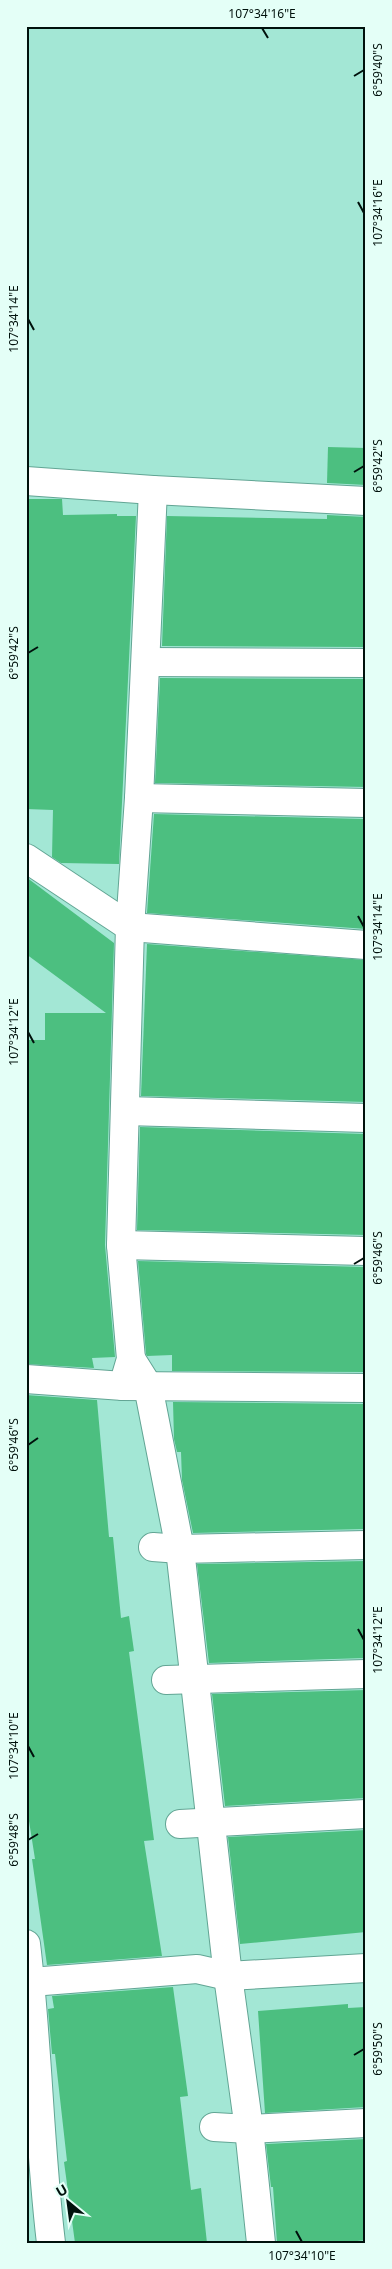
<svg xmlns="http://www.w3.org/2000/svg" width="392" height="2269" font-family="'Noto Sans',sans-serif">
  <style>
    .building { fill: #4cbf80 }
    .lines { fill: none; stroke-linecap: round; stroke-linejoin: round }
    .street-casing { stroke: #62a594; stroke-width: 30 }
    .street { stroke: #fff; stroke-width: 28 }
    .ticks { fill: none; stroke: #00110c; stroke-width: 2 }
    .neatline { fill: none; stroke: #00110c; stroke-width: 2 }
    .ticks-label { font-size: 12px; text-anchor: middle; fill: #00110c }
  </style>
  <rect width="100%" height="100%" fill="#a3e7d5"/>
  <!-- building -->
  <g class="building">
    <path d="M328 447 366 448V485L327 483Z"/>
    <path d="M26 499H62L63 515 117 514V516H136L119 864 61 863 52 857 53 810 26 809Z"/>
    <path d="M327 515 366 517V647L162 646 167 516 327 519Z"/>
    <path d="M160 678 366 679V787L155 783Z"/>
    <path d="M154 814 366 819V929L147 913Z"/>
    <path d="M26 877 114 943 105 1245 115 1357 92 1358 94 1368 26 1364V1040H45V1013H106L26 954Z"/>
    <path d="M147 944 366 960V1102L141 1096Z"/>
    <path d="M140 1127 366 1134V1235L137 1230Z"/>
    <path d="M138 1261 366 1267V1372L172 1371V1355L147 1356 146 1354Z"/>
    <path d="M26 1395 97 1400 109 1537H113L121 1618 129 1616 134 1651 129 1652 154 1840 144 1841 162 1956 47 1965 32 1859H35L26 1802Z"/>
    <path d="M173 1402 366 1404V1529L193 1533 182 1480 181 1452H177L174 1439Z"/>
    <path d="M366 1561V1658L209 1663 197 1564Z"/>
    <path d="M366 1690V1798L225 1806 212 1694Z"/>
    <path d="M366 1830V1932L240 1944 228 1837Z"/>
    <path d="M173 1987 188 2096 180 2097 191 2190 201 2188 207 2243H75L64 2162 67 2161 55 2054H52L48 2009 54 2008 52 1996Z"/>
    <path d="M348 2004V2008L366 2007V2107L265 2113 258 2011Z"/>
    <path d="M366 2139V2240L340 2243H277L273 2187H271L266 2144Z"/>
  </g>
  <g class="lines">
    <defs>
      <g id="street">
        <path d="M26 481 153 490 366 501"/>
        <path d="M146 662 366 663"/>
        <path d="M139 798 366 803"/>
        <path d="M26 858 130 927 366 945"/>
        <path d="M126 1111 366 1118"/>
        <path d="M121 1245 366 1251"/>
        <path d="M131 1359 148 1386 180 1549 228 1976 249 2129 261 2243"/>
        <path d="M26 1379 123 1386 366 1388"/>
        <path d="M123 1386 131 1359 121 1245 130 927 139 798 153 490"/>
        <path d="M153 1547 180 1549 366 1545"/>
        <path d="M166 1680 366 1674"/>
        <path d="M180 1824 366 1814"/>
        <path d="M26 1944C38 2043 39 2143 51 2243"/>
        <path d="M31 1982 197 1969 228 1976 366 1968"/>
        <path d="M214 2127 249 2129 366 2123"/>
      </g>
    </defs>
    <!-- street casing -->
    <use href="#street" class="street-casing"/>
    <!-- street -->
    <use href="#street" class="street"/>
  </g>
  <!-- ticks -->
  <path class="ticks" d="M262 28 268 38M354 76 364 70M358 202 364 213M28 319 34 330M354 472 364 466M28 653 38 647M358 916 364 927M28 1032 34 1043M354 1264 364 1258M28 1445 38 1438M358 1629 364 1640M28 1746 34 1757M28 1840 38 1834M354 2055 364 2049M296 2231 302 2242"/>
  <!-- border -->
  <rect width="392" height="2269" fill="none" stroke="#e4fff7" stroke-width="55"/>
  <!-- north arrow -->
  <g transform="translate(68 2202) rotate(331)" stroke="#e4fff7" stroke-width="4" paint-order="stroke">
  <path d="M0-4L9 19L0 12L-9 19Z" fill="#00110c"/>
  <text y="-8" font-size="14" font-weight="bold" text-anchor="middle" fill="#00110c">U</text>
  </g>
  <rect x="28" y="28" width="336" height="2214" class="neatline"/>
  <g class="ticks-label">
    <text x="262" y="18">107°34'16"E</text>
    <text transform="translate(378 70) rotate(-90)" y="4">6°59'40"S</text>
    <text transform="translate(378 213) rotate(-90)" y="4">107°34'16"E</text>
    <text transform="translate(14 319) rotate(-90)" y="4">107°34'14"E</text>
    <text transform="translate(378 466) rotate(-90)" y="4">6°59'42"S</text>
    <text transform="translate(14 653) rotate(-90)" y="4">6°59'42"S</text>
    <text transform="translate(378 927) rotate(-90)" y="4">107°34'14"E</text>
    <text transform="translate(14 1032) rotate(-90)" y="4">107°34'12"E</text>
    <text transform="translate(378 1258) rotate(-90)" y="4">6°59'46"S</text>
    <text transform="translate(14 1445) rotate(-90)" y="4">6°59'46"S</text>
    <text transform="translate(378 1640) rotate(-90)" y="4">107°34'12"E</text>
    <text transform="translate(14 1746) rotate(-90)" y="4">107°34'10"E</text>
    <text transform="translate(14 1840) rotate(-90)" y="4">6°59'48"S</text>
    <text transform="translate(378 2049) rotate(-90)" y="4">6°59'50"S</text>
    <text x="302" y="2260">107°34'10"E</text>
  </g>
</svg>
